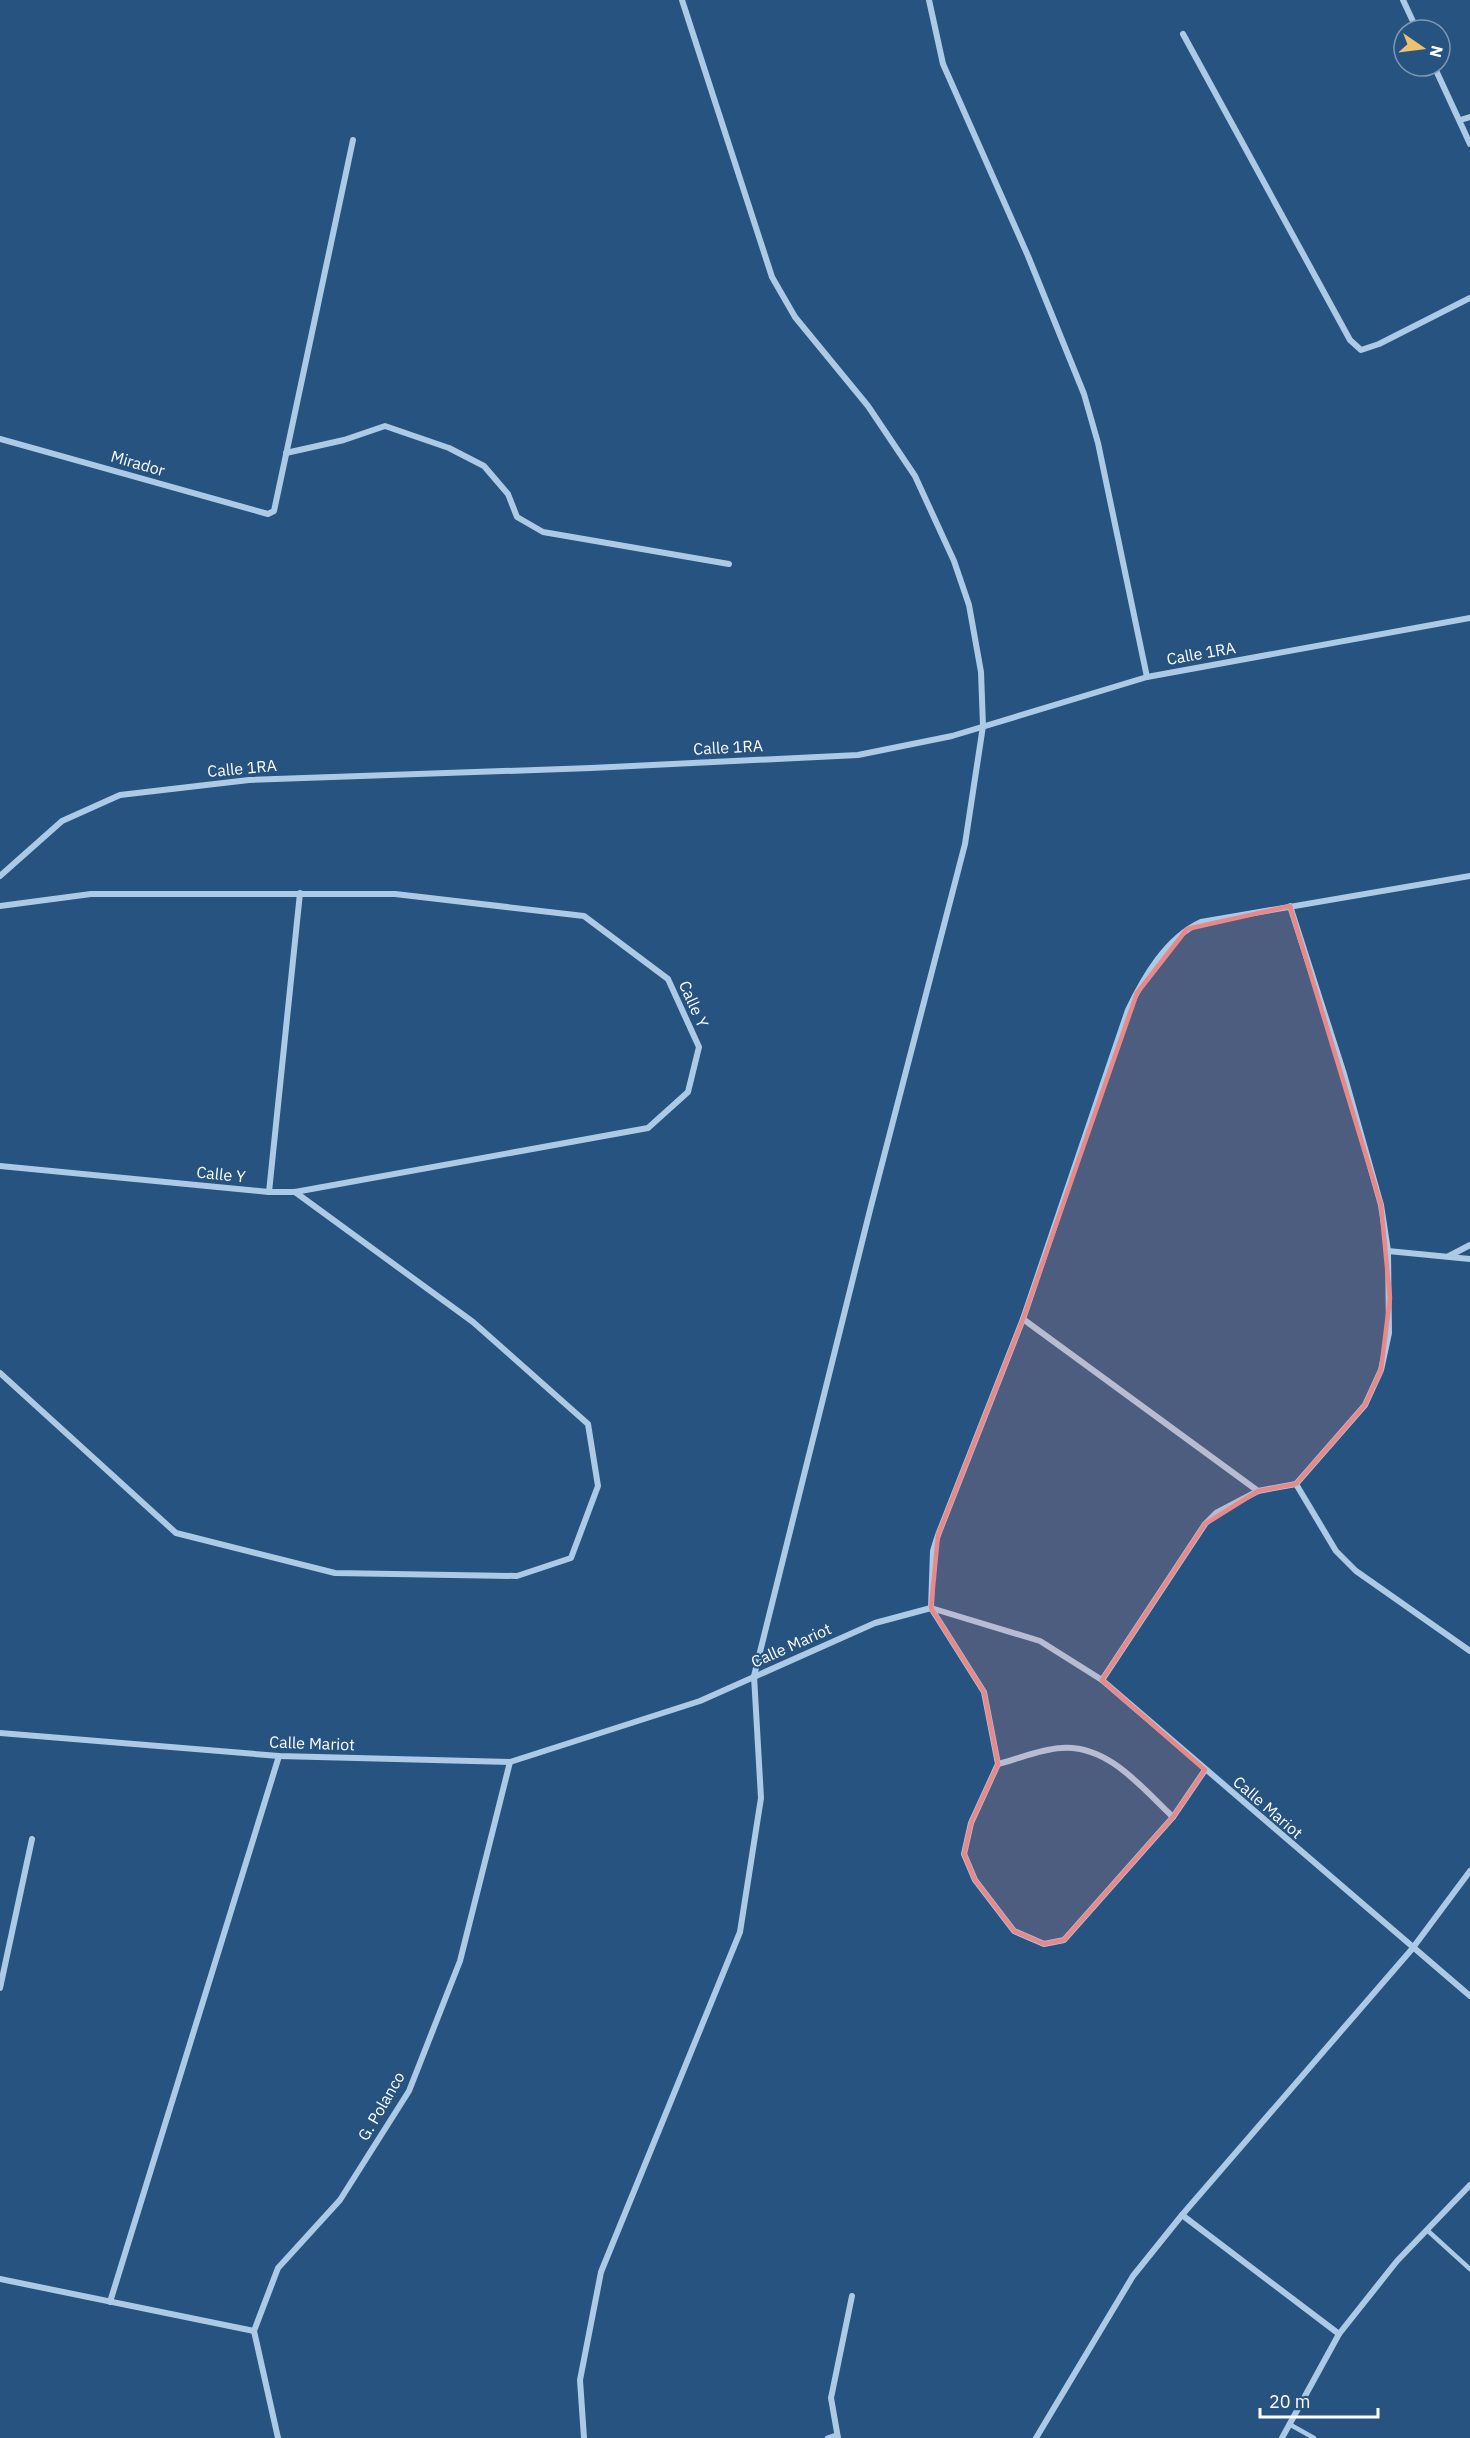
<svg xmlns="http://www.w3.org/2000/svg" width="1470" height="2438" font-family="'IBM Plex Sans',sans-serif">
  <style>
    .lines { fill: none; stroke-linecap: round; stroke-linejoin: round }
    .lane { stroke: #accae5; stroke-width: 4.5 }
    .street { stroke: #accae5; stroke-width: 6 }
    .marked { fill: #e88989; fill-opacity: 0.2; stroke: #e88989; stroke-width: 4.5; stroke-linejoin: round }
    .labels { text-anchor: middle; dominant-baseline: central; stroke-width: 4.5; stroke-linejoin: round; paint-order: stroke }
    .street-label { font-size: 16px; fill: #fff; stroke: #26537f }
  </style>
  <rect width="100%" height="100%" fill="#26537f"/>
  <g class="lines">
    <!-- lane -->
    <g class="lane">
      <path d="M1427 2230 1470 2269"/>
      <path d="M1289 2424 1314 2438"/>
      <path d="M827 2438 836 2435"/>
    </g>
    <!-- street -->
    <g class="street">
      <path d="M929 0 943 64 1028 256 1084 394 1098 443 1147 677"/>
      <path d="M1403 0 1417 30"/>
      <path d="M1183 34 1350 340 1361 350 1379 344 1470 298"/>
      <path d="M1434 66 1470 144"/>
      <path d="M1460 120 1470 117"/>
      <path d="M0 439 268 514 274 511 353 140"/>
      <path d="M286 453 344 440 385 426 449 448 484 466 508 494 517 517 543 532 729 564"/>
      <path d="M0 876 62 821 120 795 249 780 591 768 858 755 952 736 1147 677 1470 618"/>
      <path d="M0 906 91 894H395L584 916 668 979 699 1047 688 1092 648 1128 295 1192H269L0 1166"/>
      <path d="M269 1192 300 893"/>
      <path d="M1388 1251 1470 1259"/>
      <path d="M1449 1256 1470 1245"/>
      <path d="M1023 1319 1258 1491"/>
      <path d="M0 1373 176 1533 335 1573 517 1576 571 1558 598 1486 588 1424 473 1322 295 1192"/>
      <path d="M1296 1484 1336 1551 1356 1571 1470 1651"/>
      <path d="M1102 1680 1205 1524 1216 1513 1258 1491 1296 1484 1365 1405 1381 1370 1389 1333 1388 1251 1381 1205 1344 1074 1290 906"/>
      <path d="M0 1733 279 1756 510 1762 700 1701 875 1623 931 1608 1040 1641 1102 1680 1470 1996"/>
      <path d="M998 1764C1018 1759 1041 1749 1061 1748 1108 1744 1143 1789 1173 1817L1205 1770"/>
      <path d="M1173 1817 1064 1940 1044 1944 1014 1931 975 1880 964 1854 971 1823 998 1764 984 1692 931 1608 933 1551 938 1535 1023 1319 1128 1010C1144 977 1166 938 1201 922L1470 876"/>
      <path d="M0 1988 32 1839"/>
      <path d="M1182 2215 1339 2334"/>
      <path d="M0 2279 254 2331"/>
      <path d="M110 2302 279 1756"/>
      <path d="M278 2438 254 2331 278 2268 340 2200 409 2091 460 1961 510 1762"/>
      <path d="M584 2438 580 2380 601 2272 740 1932 761 1798 754 1676 870 1210 965 844 983 726 981 672 969 605 954 561 915 476 868 406 795 317 772 277 682 0"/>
      <path d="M838 2438 831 2398 852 2296"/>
      <path d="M1036 2438 1133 2276 1182 2215 1412 1949 1470 1871"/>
      <path d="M1282 2438 1339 2334 1397 2261 1470 2185"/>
    </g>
  </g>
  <!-- marked area -->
  <path class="marked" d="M1290 906 1381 1205 1390 1298 1381 1370 1365 1405 1296 1484 1258 1491 1205 1524 1102 1680 1205 1770 1173 1817 1064 1940 1044 1944 1014 1931 975 1880 964 1854 971 1823 998 1764 984 1692 931 1608 938 1535 1023 1319 1137 993 1187 929Z"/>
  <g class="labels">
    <!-- street labels -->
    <g class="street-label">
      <text transform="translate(138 463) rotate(16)">Mirador</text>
      <text transform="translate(1201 653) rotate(-10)">Calle 1RA</text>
      <text transform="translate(728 747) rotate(-3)">Calle 1RA</text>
      <text transform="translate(242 768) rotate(-5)">Calle 1RA</text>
      <text transform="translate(694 1004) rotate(66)">Calle Y</text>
      <text transform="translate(221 1174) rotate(6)">Calle Y</text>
      <text transform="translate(791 1645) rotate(-24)">Calle Mariot</text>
      <text transform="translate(312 1743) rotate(2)">Calle Mariot</text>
      <text transform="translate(1268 1807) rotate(41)">Calle Mariot</text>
      <text transform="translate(381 2106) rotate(-60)">G. Polanco</text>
    </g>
  </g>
  <!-- north arrow -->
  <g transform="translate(1422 48) rotate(104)"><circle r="28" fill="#26537f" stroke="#7d98b2" stroke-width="1.5"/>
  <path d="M0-4.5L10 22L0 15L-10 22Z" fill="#eec171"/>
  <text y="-9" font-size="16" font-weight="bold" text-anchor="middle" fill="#ffffff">N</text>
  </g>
  <!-- scale -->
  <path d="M1260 2408v9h118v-9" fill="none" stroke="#ffffff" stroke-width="3"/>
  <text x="1269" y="2408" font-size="18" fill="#ffffff" stroke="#26537f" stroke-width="4.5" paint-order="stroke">20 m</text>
</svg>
